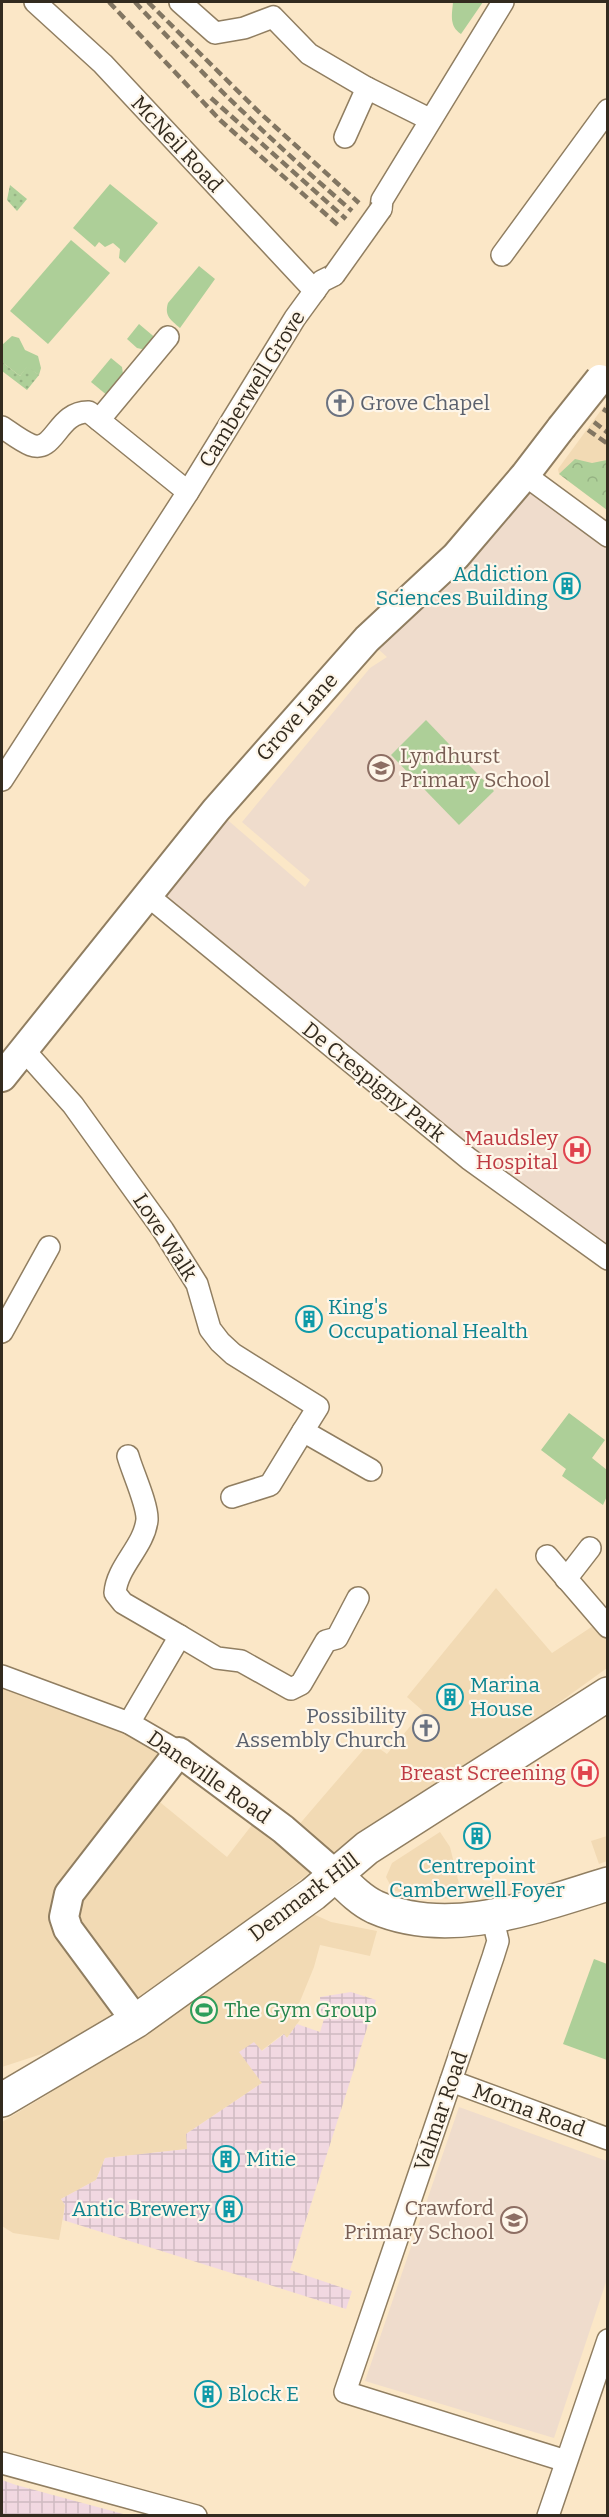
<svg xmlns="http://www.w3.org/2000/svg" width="609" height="2517" font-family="Bitter,serif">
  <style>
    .built { fill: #f2dab4 }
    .industrial { fill: url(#industrial-grid) }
    .education { fill: #efdccc }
    .grass { fill: #adcf98 }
    .forest { fill: url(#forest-crowns) }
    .park { fill: url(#park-dots) }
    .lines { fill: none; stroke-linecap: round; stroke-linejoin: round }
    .street-casing { stroke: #907e61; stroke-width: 24 }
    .secondary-casing { stroke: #907e61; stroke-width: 32 }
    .primary-casing { stroke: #907e61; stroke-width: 36 }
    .street { stroke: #fff; stroke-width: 21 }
    .secondary { stroke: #fff; stroke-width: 28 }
    .primary { stroke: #fff; stroke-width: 33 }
    .rail { stroke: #827662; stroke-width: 4.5; stroke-dasharray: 9 4.5; stroke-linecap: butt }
    .street-bridge-casing { stroke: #907e61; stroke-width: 24; stroke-linecap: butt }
    .secondary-bridge-casing { stroke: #907e61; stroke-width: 32; stroke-linecap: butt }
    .street-bridge { stroke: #fff; stroke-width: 21 }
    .secondary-bridge { stroke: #fff; stroke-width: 28 }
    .labels { text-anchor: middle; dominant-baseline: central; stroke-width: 4.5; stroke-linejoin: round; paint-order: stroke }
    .street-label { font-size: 21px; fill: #332b1f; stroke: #fef6e9 }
    .worship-label { font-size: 21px; fill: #5b616d; stroke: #fef6e9; text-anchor: start }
    .culture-label { font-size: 21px; fill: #0d838f; stroke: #fef6e9; text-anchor: start }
    .education-label { font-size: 21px; fill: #785e54; stroke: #fef6e9; text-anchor: start }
    .health-label { font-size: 21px; fill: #be3a42; stroke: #fef6e9; text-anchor: end }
    .leisure-label { font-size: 21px; fill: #27864d; stroke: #fef6e9; text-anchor: start }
  </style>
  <defs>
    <pattern id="industrial-grid" width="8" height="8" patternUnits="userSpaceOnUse" patternTransform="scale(1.5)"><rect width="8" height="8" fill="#f1d8e1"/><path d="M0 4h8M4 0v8" fill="none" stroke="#cfbac1"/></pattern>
    <pattern id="forest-crowns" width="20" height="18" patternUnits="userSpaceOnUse" patternTransform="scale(1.5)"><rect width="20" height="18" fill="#adcf98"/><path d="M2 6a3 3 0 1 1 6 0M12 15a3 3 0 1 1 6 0" fill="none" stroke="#95b283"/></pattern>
    <pattern id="park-dots" width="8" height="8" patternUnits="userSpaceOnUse" patternTransform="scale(1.5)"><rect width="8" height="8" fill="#adcf98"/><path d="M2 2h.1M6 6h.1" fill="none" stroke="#95b283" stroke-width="1.8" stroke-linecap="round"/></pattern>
  </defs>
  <rect width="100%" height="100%" fill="#fbe7c7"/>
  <!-- built -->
  <g class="built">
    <path d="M607 402V510L559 474 558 469Z"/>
    <path d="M496 1588 552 1653 596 1624 607 1637V1668L524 1728 341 1849 173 1976 100 2025 54 2050 2 2067V1676L179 1752 150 1794 227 1857 269 1803 297 1827 370 1742 387 1754 423 1711 407 1697Z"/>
    <path d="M440 1832 450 1847 462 1896 451 1899 409 1895 393 1890 386 1877 392 1863Z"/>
    <path d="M607 1836V1861L599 1864 591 1841Z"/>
    <path d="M313 1914 331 1922 377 1931 370 1956 320 1945 314 1967 296 2011 302 2017 287 2038 283 2034 261 2051 262 2083 186 2134 187 2149 105 2158 96 2180 61 2199 65 2205 59 2240 13 2233 2 2226V2122L50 2093Z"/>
  </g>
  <!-- industrial -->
  <g class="industrial">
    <path d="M351 1992 376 2000 290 2270 352 2291 346 2309 63 2220 65 2205 61 2199 96 2180 105 2158 187 2149 186 2134 262 2083 239 2052 254 2042 262 2051 284 2034 287 2038 297 2024 320 2032 324 2019 321 2018 320 1997Z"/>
    <path d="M2 2480 16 2485 127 2515H2Z"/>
  </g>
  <!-- education -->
  <g class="education">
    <path d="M525 475 607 536V1265L147 895 216 810 305 887 310 880 242 822 370 668 387 657 367 639Z"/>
    <path d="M459 2107 607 2161V2279L554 2438 365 2381Z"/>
  </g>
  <!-- grass -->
  <g class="grass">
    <path d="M453 2H483L461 34C449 26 452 15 453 2Z"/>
    <path d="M110 184 158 223 125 263 119 258 120 249 113 243 105 247 99 242 95 247 73 228Z"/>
    <path d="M71 240 110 273 48 344 10 311Z"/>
    <path d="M199 266 215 279 180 328C171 320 164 316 168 303Z"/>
    <path d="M139 324 158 340 146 350 137 348 127 339Z"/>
    <path d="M12 336 19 338 25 350 38 356 41 368 39 375 27 367 20 376 2 362V345Z"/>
    <path d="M111 358 122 367 123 374 108 396 91 382Z"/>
    <path d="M426 720 494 791 459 825 391 755Z"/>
    <path d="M569 1413 605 1440 592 1458 607 1470V1496L603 1505 562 1476 566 1469 541 1450Z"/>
    <path d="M594 1959 607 1964V2060L563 2044Z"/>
  </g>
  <!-- forest -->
  <path class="forest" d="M575 459 592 463 607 460V510L559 474Z"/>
  <!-- park -->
  <g class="park">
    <path d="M10 185 27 199 17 211 7 200Z"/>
    <path d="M2 362 20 376 27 366 39 375 27 390 2 371Z"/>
  </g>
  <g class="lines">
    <defs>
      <g id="street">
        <path d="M35 2 103 64 315 291"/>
        <path d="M180 2 215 33 244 28 273 17 309 54 367 88 429 119"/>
        <path d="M345 137 367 88"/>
        <path d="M381 209 382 200 503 2"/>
        <path d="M502 255 608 110"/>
        <path d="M99 420 168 337"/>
        <path d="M2 427C11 433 21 441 31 445 55 454 57 411 89 412L188 492"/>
        <path d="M525 475 608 536"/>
        <path d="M2 780 188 492 295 318 322 281 334 275"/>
        <path d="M147 895 469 1159 608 1259"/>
        <path d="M23 1049 73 1105 163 1230 197 1284 210 1329 220 1342 233 1354 318 1407 303 1431 371 1470"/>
        <path d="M2 1332 49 1247"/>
        <path d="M128 1456C132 1471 148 1505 147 1520 144 1547 117 1566 115 1593L123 1603 180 1636"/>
        <path d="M232 1497 270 1485 303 1431"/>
        <path d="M547 1556 608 1627"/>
        <path d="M566 1579 590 1548"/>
        <path d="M2 1676 129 1723 179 1752"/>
        <path d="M129 1723 180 1636 217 1658 241 1661 291 1689 301 1684 326 1641 337 1638 358 1598"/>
        <path d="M492 1916 498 1941 493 1957 345 2392 566 2461"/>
        <path d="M451 2081 608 2139"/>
        <path d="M2 2463 196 2516"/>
        <path d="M548 2516 608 2340"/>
      </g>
      <g id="secondary">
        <path d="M2 1077 216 810 367 639 456 556 525 475 561 428"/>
        <path d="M136 2021 68 1929 64 1917 69 1894 179 1752 283 1829 336 1875"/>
      </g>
      <g id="primary">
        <path d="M336 1875C348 1887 360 1900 375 1907 450 1940 535 1906 608 1884"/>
        <path d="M2 2100 136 2021 313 1894 367 1848 608 1694"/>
      </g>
    </defs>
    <!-- street casing -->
    <use href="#street" class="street-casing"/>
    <!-- secondary casing -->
    <use href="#secondary" class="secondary-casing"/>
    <!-- primary casing -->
    <use href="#primary" class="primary-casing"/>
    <!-- street -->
    <use href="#street" class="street"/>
    <!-- secondary -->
    <use href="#secondary" class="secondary"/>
    <!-- primary -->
    <use href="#primary" class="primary"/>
    <!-- rail -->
    <g class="rail">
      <path d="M109 2 220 120 339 226"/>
      <path d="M135 2C203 76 276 145 352 211"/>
      <path d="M148 2 260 113 359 203"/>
      <path d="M211 98 346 219"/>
      <path d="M603 409 608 412"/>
      <path d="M594 422 608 433"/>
      <path d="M588 430 608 444"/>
    </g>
    <defs>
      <path id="street-bridge" d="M334 275 381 209"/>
      <path id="secondary-bridge" d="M561 428 600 379"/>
    </defs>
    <!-- street-bridge casing -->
    <use href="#street-bridge" class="street-bridge-casing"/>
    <!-- secondary-bridge casing -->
    <use href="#secondary-bridge" class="secondary-bridge-casing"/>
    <!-- street-bridge -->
    <use href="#street-bridge" class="street-bridge"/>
    <!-- secondary-bridge -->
    <use href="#secondary-bridge" class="secondary-bridge"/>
  </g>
  <!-- icons -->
  <defs>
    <symbol id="church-ring" viewBox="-11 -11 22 22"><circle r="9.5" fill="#fef6e9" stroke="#6b7280" stroke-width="1.5"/><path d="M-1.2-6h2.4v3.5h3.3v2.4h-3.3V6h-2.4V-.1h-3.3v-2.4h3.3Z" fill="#6b7280"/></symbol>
    <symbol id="building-ring" viewBox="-11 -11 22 22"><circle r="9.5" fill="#fef6e9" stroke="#0f9aa8" stroke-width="1.5"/><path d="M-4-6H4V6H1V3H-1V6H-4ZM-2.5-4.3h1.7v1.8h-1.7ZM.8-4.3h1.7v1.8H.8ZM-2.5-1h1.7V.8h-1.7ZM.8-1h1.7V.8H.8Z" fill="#0f9aa8"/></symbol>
    <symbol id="school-ring" viewBox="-11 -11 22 22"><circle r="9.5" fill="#fef6e9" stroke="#8d6e63" stroke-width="1.5"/><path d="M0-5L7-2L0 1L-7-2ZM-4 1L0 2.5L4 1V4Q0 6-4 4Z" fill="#8d6e63"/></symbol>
    <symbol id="hospital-ring" viewBox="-11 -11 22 22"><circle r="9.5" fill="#fef6e9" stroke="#e0444e" stroke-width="1.5"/><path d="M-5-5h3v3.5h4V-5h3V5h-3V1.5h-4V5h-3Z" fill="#e0444e"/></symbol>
    <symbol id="stadium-ring" viewBox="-11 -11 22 22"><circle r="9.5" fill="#fef6e9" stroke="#2e9e5b" stroke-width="1.5"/><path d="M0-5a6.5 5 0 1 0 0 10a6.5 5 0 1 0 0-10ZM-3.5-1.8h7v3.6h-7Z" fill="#2e9e5b"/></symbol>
  </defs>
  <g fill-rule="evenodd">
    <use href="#church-ring" x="325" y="388" width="30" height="30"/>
    <use href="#building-ring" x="552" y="571" width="30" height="30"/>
    <use href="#school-ring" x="366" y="753" width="30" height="30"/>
    <use href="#hospital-ring" x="562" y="1135" width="30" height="30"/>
    <use href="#building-ring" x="294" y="1304" width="30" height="30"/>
    <use href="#building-ring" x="435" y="1682" width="30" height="30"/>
    <use href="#church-ring" x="411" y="1713" width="30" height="30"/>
    <use href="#hospital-ring" x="570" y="1758" width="30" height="30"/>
    <use href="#building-ring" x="462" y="1821" width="30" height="30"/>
    <use href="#stadium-ring" x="189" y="1995" width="30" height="30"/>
    <use href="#building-ring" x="211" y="2144" width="30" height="30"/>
    <use href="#building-ring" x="214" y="2194" width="30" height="30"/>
    <use href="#school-ring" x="499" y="2205" width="30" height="30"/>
    <use href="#building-ring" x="193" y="2379" width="30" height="30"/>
  </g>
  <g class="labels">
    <!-- street labels -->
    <g class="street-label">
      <text transform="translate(177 144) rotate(47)">McNeil Road</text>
      <text transform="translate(252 389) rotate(-58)">Camberwell Grove</text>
      <text transform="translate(297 717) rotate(-48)">Grove Lane</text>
      <text transform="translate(374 1082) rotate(39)">De Crespigny Park</text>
      <text transform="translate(165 1237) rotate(57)">Love Walk</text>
      <text transform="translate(209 1777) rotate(35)">Daneville Road</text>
      <text transform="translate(304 1897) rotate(-37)">Denmark Hill</text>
      <text transform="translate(529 2110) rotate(20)">Morna Road</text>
      <text transform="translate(441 2111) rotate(-71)">Valmar Road</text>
    </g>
    <!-- worship labels -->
    <g class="worship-label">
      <text x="360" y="403">Grove Chapel</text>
      <text x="406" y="1716" text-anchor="end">Possibility<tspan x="406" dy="24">Assembly Church</tspan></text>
    </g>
    <!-- culture labels -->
    <g class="culture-label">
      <text x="548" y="574" text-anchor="end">Addiction<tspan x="548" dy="24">Sciences Building</tspan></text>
      <text x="328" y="1307">King's<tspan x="328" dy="24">Occupational Health</tspan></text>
      <text x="470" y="1685">Marina<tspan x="470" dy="24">House</tspan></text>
      <text x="477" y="1866" text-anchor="middle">Centrepoint<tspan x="477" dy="24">Camberwell Foyer</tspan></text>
      <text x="246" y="2159">Mitie</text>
      <text x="210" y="2209" text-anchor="end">Antic Brewery</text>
      <text x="228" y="2394">Block E</text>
    </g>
    <!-- education labels -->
    <g class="education-label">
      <text x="400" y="756">Lyndhurst<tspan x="400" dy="24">Primary School</tspan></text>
      <text x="494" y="2208" text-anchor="end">Crawford<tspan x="494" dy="24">Primary School</tspan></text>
    </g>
    <!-- health labels -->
    <g class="health-label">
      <text x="558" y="1138">Maudsley<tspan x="558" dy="24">Hospital</tspan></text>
      <text x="566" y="1773">Breast Screening</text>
    </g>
    <!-- leisure labels -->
    <g class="leisure-label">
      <text x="224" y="2010">The Gym Group</text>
    </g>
  </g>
  <!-- border -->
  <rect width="609" height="2517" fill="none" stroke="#332b1f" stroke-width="6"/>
</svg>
